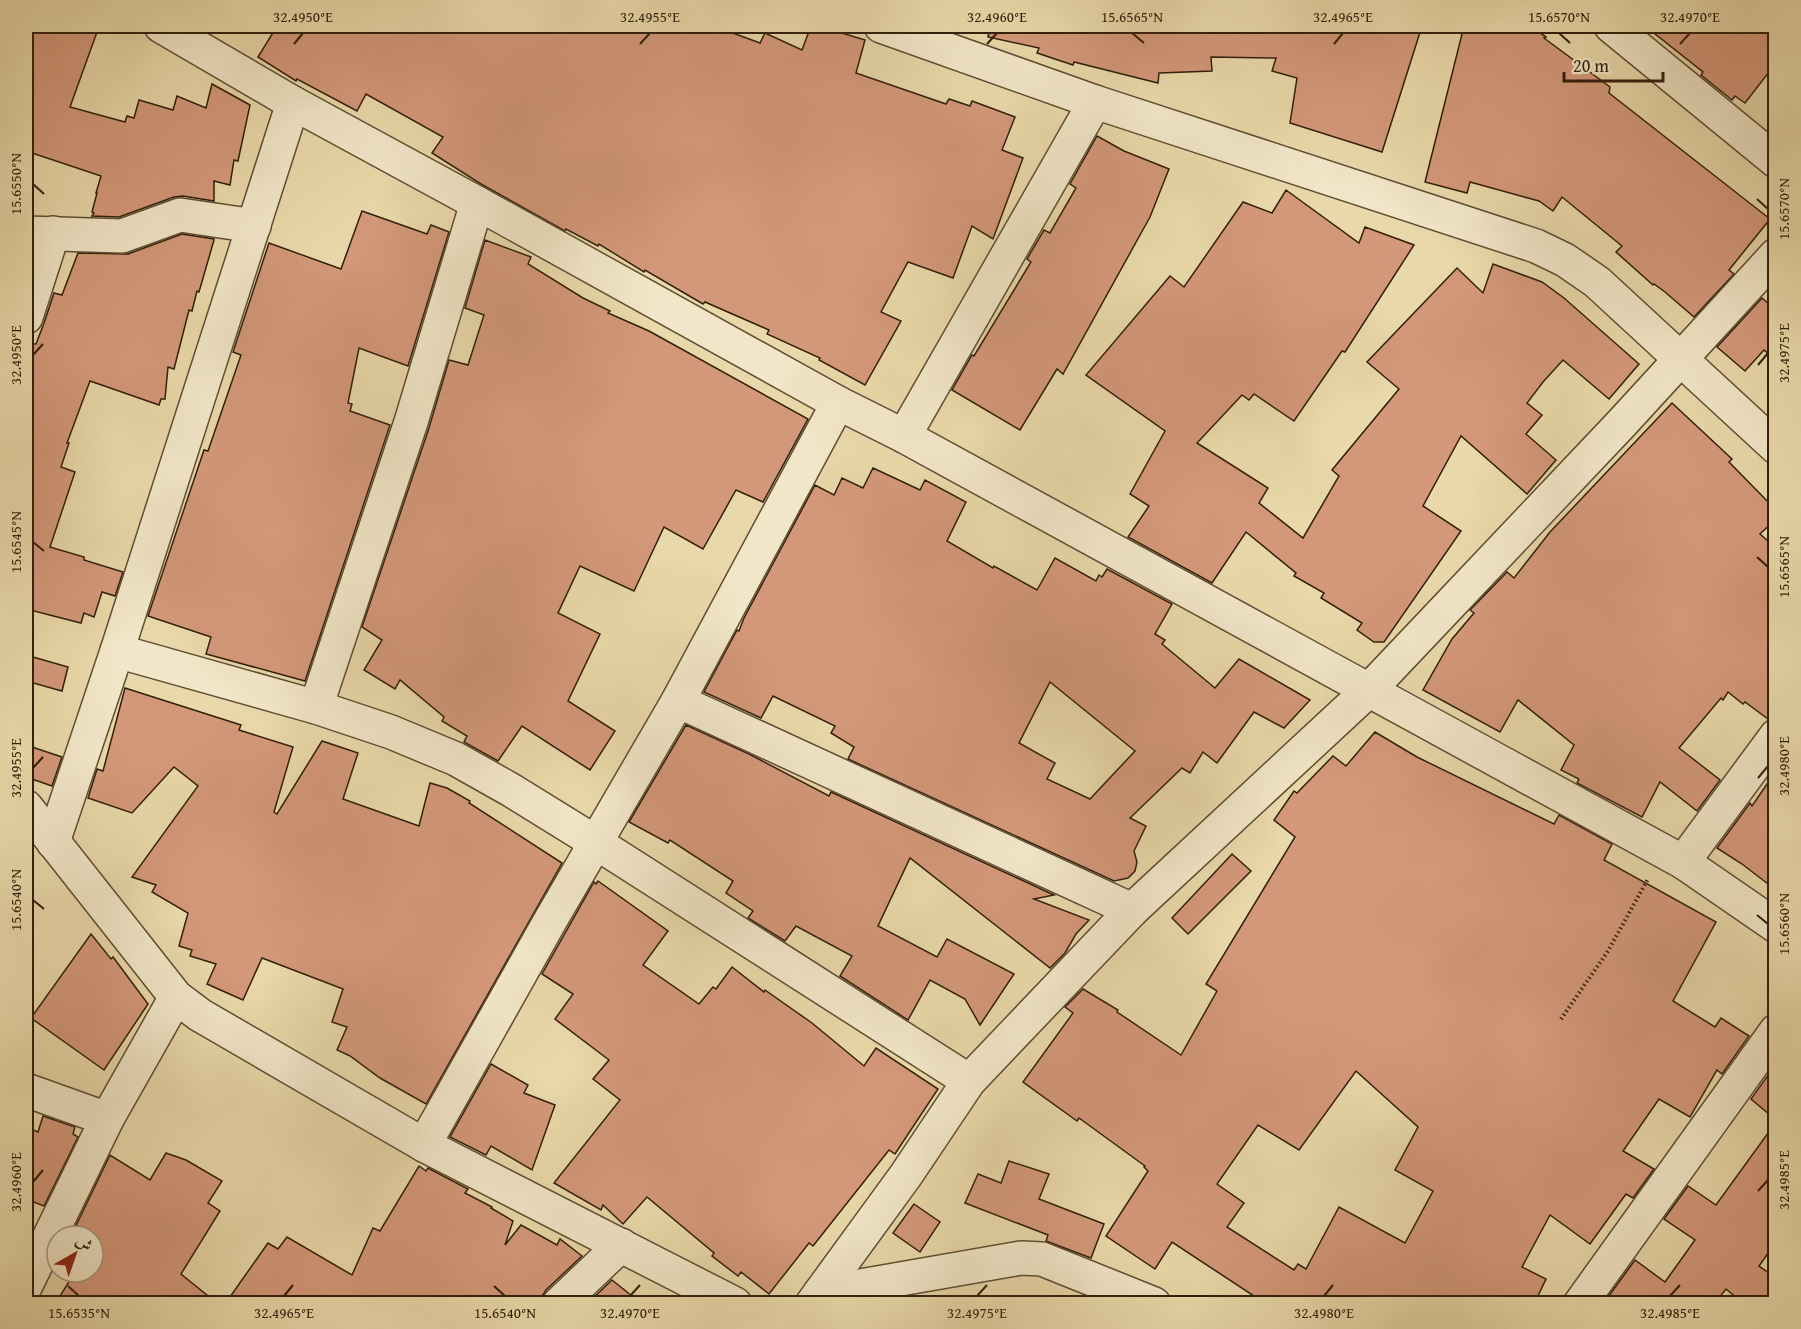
<svg xmlns="http://www.w3.org/2000/svg" width="1801" height="1329" font-family="'Gentium Book Plus',Amiri,serif">
  <style>
    .building { fill: #d39879; stroke: #311f0c; stroke-width: 1.5; fill-rule: evenodd }
    .lines { fill: none; stroke-linecap: round; stroke-linejoin: round }
    .minor-casing { stroke: #5f4d33; stroke-width: 36 }
    .path { stroke: #311f0c; stroke-width: 4; stroke-dasharray: 1.5 3; stroke-linecap: butt }
    .minor { stroke: #f1e6c7; stroke-width: 33 }
    .ticks { fill: none; stroke: #311f0c; stroke-width: 2 }
    .neatline { fill: none; stroke: #311f0c; stroke-width: 2 }
    .ticks-label { font-size: 15px; text-anchor: middle; fill: #311f0c }
  </style>
  <rect width="100%" height="100%" fill="#e9d8a9"/>
  <filter id="stains"><feTurbulence type="fractalNoise" baseFrequency=".00333" numOctaves="4"/><feColorMatrix values="0 0 0 0 .2 0 0 0 0 .09 0 0 0 0 .02 0 0 0 .5 -.17"/></filter>
  <radialGradient id="worn" r=".72"><stop offset=".6" stop-color="#630" stop-opacity="0"/><stop offset="1" stop-color="#630" stop-opacity=".3"/></radialGradient>
  <!-- building -->
  <g class="building">
    <path d="M26 26H78L97 32 70 107 125 122 127 116 134 118 139 100 173 110 177 96 206 108 212 84 250 105 238 161 234 160 230 185 214 181V201L183 196 174 197 119 217 92 216 94 213 92 212 97 193H96L101 176 26 151Z"/>
    <path d="M277 26H714L760 43 765 33 802 50 811 26H819L865 40 856 73 946 104 949 99 970 106 972 101 1015 117 1002 150 1023 158 993 239 972 226 953 278 908 262 881 312 901 321 865 385 819 360 820 358 767 334 769 330 705 302 703 304 645 270 644 272 599 244 598 246 566 229 565 231 481 184 432 153 443 137 366 94 357 111 297 79 296 81 258 57Z"/>
    <path d="M990 26H1422L1382 152 1290 123 1297 78 1272 71 1276 58 1211 57 1212 71 1159 73 1158 83 1074 62 1073 65 1037 53 1039 48 988 37Z"/>
    <path d="M1464 26H1530L1546 37 1544 38 1610 87 1609 93 1770 219 1729 270 1734 274 1694 317 1665 292 1654 284 1653 285 1616 252 1622 246 1562 197 1553 211 1539 201 1470 182 1467 193 1425 182Z"/>
    <path d="M1645 26H1776V63L1745 103 1735 96 1732 100 1701 75 1703 72Z"/>
    <path d="M1097 136 1124 151 1169 169 1150 217 1063 374 1057 369 1020 430 952 390 972 355 974 356 1031 262 1027 259 1044 230 1050 233 1076 188 1070 184Z"/>
    <path d="M1286 190 1359 243 1365 227 1414 245 1345 352 1342 351 1294 421 1254 394 1249 400 1242 395 1197 443 1268 488 1259 503 1303 538 1339 476 1332 470 1399 389 1367 362 1457 268 1483 293 1493 264 1542 282 1564 298 1639 364 1609 399 1563 360 1543 382 1527 403 1542 415 1526 434 1556 460 1527 494 1461 436 1423 506 1461 531 1384 642H1374L1357 630 1362 623 1321 598 1324 593 1294 576 1296 573 1246 532 1212 583 1128 537 1149 506 1130 494 1165 431 1086 375 1170 276 1184 287 1243 202 1272 213Z"/>
    <path d="M362 211 427 234 431 225 449 232 408 366 359 348 348 403 352 404 350 411 390 425 305 681 206 654 211 637 148 616 204 450 208 451 241 355 233 352 269 243 341 269Z"/>
    <path d="M182 234 214 239V240L199 292 197 291 192 311 189 310 174 369 168 367 165 399H161L159 405 90 381 67 443H69L61 467 75 472 50 547 84 557V560L123 572 115 596 102 592 94 617 84 613 81 623 26 609V368L33 344H36L44 323 54 293 62 295 78 253 128 254Z"/>
    <path d="M485 240 531 257 528 264 583 298 610 311 608 313 649 331 808 419 763 502 736 490 703 549 664 527 634 591 580 566 558 613 600 634 568 701 615 731 590 770 522 726 498 761 464 742 467 736 442 721 444 717 400 680 395 689 364 670 382 640 362 627 429 428 449 360 468 365 484 315 465 308Z"/>
    <path d="M1762 298 1776 310V360L1764 350 1745 371 1717 347Z"/>
    <path d="M1672 403 1732 459 1729 462 1776 510V519L1760 534 1776 548V718L1768 719 1745 702 1743 704 1728 692 1723 700 1721 698 1679 748 1720 780 1697 811 1660 782 1642 817 1577 783 1579 779 1561 770 1574 745 1518 700 1500 732 1423 690 1452 639 1474 613 1470 610 1507 572 1514 578 1550 532Z"/>
    <path d="M873 468 920 490 925 480 966 502 947 541 993 568 994 566 1037 590 1055 558 1096 581 1099 575 1102 577 1107 569 1172 604 1155 634 1165 640 1162 644 1215 688 1239 659 1310 700 1284 728 1254 712 1217 763 1203 752 1190 773 1182 768 1130 818 1146 826 1134 851 1137 862 1135 871 1128 878 1114 881 848 759 854 747 831 733 835 726 773 696 761 718 704 692 737 630 739 631 744 618 815 485 834 495 842 478 863 488ZM1050 682 1135 751 1090 799 1047 779 1055 763 1019 743Z"/>
    <path d="M26 655 68 667 62 691 26 681Z"/>
    <path d="M125 688 241 725 239 730 293 747 274 812 277 814 322 741 358 753 343 799 419 826 430 783 447 788 470 801 469 803 562 863 426 1104 380 1078 350 1056 337 1050 347 1027 332 1022 343 989 262 958 243 1000 207 984 216 964 190 956 192 950 179 946 188 913 152 892 156 885 132 877 198 786 174 767 132 813 88 798 97 769 103 771Z"/>
    <path d="M686 725 749 754 829 796 831 792 1054 895 1034 899 1089 920 1076 934 1065 953 1050 968 910 858 878 926 937 957 947 939 1014 974 980 1025 965 999 930 980 908 1020 840 976 852 956 796 926 785 941 748 918 753 911 726 893 733 881 670 840 668 843 629 822Z"/>
    <path d="M1375 732 1417 757 1554 824 1559 815 1612 844 1604 860 1716 922 1673 1001 1715 1027 1721 1018 1749 1036 1722 1074 1717 1070 1690 1117 1659 1099 1623 1151 1654 1169 1633 1198 1626 1194 1590 1244 1550 1215 1522 1267 1546 1279 1534 1304H1266L1172 1242 1155 1269 1106 1236 1148 1171 1144 1167 1145 1166 1079 1118 1077 1121 1023 1082 1073 1013 1065 1007 1083 989 1118 1010 1117 1012 1181 1055 1217 991 1206 984 1295 837 1274 820 1294 791 1297 793 1333 756 1346 766ZM1356 1071 1418 1127 1395 1170 1433 1191 1405 1243 1339 1207 1306 1269 1298 1264 1294 1270 1227 1227 1244 1203 1217 1184 1258 1125 1299 1150Z"/>
    <path d="M32 747 62 757 52 786 26 777V768Z"/>
    <path d="M1776 771V890L1742 864 1717 848 1750 803 1752 806Z"/>
    <path d="M1232 854 1251 871 1188 934 1172 918Z"/>
    <path d="M598 881 668 931 643 965 699 1004 713 987 716 989 732 967 764 992 765 990 812 1023 864 1066 876 1048 938 1089 895 1154 889 1150 813 1246 809 1243 769 1294 741 1272 738 1276 712 1256 714 1253 647 1197 623 1224 603 1205 601 1210 554 1183 620 1100 593 1079 609 1060 555 1019 573 994 542 974 594 882 596 884Z"/>
    <path d="M91 934 111 959 113 957 148 1004 104 1070 31 1018Z"/>
    <path d="M491 1064 528 1085 524 1093 555 1105 532 1170 491 1146 486 1155 450 1137Z"/>
    <path d="M1776 1064V1120L1751 1099Z"/>
    <path d="M43 1116 75 1127 73 1134 78 1137 44 1206 26 1199V1127L38 1132Z"/>
    <path d="M1776 1122V1242L1759 1266 1776 1278V1304H1744L1726 1289 1714 1304H1603L1635 1260 1665 1282 1695 1240 1664 1219 1688 1186 1716 1205Z"/>
    <path d="M166 1153 186 1160 222 1181 208 1203 220 1211 181 1274 218 1304H55L75 1272H93V1236H71L110 1155 150 1180Z"/>
    <path d="M1009 1161 1049 1174 1039 1199 1104 1224 1091 1258 1046 1241 1048 1235 965 1203 978 1174 1001 1183Z"/>
    <path d="M419 1166 426 1171 428 1168 468 1189 465 1193 492 1207 491 1208 513 1221 505 1245 521 1225 557 1245 560 1239 582 1256 546 1290 541 1298V1304H225L268 1243 278 1249 287 1237 352 1275 373 1228 380 1231Z"/>
    <path d="M914 1204 940 1222 920 1252 893 1233Z"/>
    <path d="M612 1280 642 1304H587Z"/>
  </g>
  <g class="lines">
    <defs>
      <g id="minor">
        <path d="M161 26 293 103 477 203 838 403 904 436 1683 862 1776 926"/>
        <path d="M881 26 1095 102 1536 246 1565 260 1597 282 1776 447"/>
        <path d="M1611 26 1776 161"/>
        <path d="M26 233 122 236 180 215 254 226"/>
        <path d="M26 317 53 233"/>
        <path d="M904 436 1095 102"/>
        <path d="M117 651 316 707 391 732 456 759 511 790 595 842 969 1081"/>
        <path d="M678 701 1132 910"/>
        <path d="M316 707 411 422 477 203"/>
        <path d="M26 807 176 997 200 1015 424 1145 735 1304"/>
        <path d="M53 842 117 651 293 103"/>
        <path d="M1683 862 1776 736"/>
        <path d="M26 1090 107 1119"/>
        <path d="M424 1145 550 921 678 701 838 403"/>
        <path d="M26 1285 107 1119 176 997"/>
        <path d="M820 1293 1021 1258 1042 1259 1154 1304"/>
        <path d="M559 1304 621 1245"/>
        <path d="M812 1304 906 1175 969 1081 1132 910 1370 689 1622 423 1776 255"/>
        <path d="M1580 1304 1776 1031"/>
      </g>
    </defs>
    <!-- minor casing -->
    <use href="#minor" class="minor-casing"/>
    <!-- path -->
    <path class="path" d="M1561 1019 1608 951 1648 879"/>
    <!-- minor -->
    <use href="#minor" class="minor"/>
  </g>
  <!-- ticks -->
  <path class="ticks" d="M1132 33 1144 43M1559 33 1570 43M294 44 303 33M640 44 650 33M987 44 997 33M1334 44 1343 33M1680 44 1690 33M33 184 44 194M1757 199 1768 209M33 355 43 344M1758 365 1768 353M33 542 44 551M1757 557 1768 567M33 768 43 757M1758 778 1768 766M33 900 44 909M1757 915 1768 924M33 1182 43 1170M1758 1191 1768 1180M68 1286 79 1296M494 1286 505 1296M284 1296 293 1285M630 1296 640 1285M977 1296 987 1285M1324 1296 1333 1285M1670 1296 1680 1285"/>
  <!-- margin -->
  <rect width="1801" height="1329" fill="none" stroke="#e9d8a9" stroke-width="66"/>
  <!-- north arrow -->
  <g transform="translate(75 1254) rotate(40)"><circle r="28" fill="#f1e6c7" stroke="#a4967c" stroke-width="1.5"/>
  <path d="M0-4.5L10 22L0 15L-10 22Z" fill="#8f2418"/>
  <text y="-9" font-size="16" font-weight="bold" text-anchor="middle" fill="#311f0c">ش</text>
  </g>
  <!-- scale -->
  <path d="M1564 72v9h99v-9" fill="none" stroke="#311f0c" stroke-width="3"/>
  <text x="1573" y="72" font-size="18" fill="#311f0c" stroke="#f1e6c7" stroke-width="4.5" paint-order="stroke">20 m</text>
  <rect x="33" y="33" width="1735" height="1263" class="neatline"/>
  <g class="ticks-label">
    <text x="303" y="22">32.4950°E</text>
    <text x="650" y="22">32.4955°E</text>
    <text x="997" y="22">32.4960°E</text>
    <text x="1132" y="22">15.6565°N</text>
    <text x="1343" y="22">32.4965°E</text>
    <text x="1559" y="22">15.6570°N</text>
    <text x="1690" y="22">32.4970°E</text>
    <text transform="translate(16 184) rotate(-90)" y="5">15.6550°N</text>
    <text transform="translate(1784 209) rotate(-90)" y="5">15.6570°N</text>
    <text transform="translate(1784 353) rotate(-90)" y="5">32.4975°E</text>
    <text transform="translate(16 355) rotate(-90)" y="5">32.4950°E</text>
    <text transform="translate(16 542) rotate(-90)" y="5">15.6545°N</text>
    <text transform="translate(1784 567) rotate(-90)" y="5">15.6565°N</text>
    <text transform="translate(1784 766) rotate(-90)" y="5">32.4980°E</text>
    <text transform="translate(16 768) rotate(-90)" y="5">32.4955°E</text>
    <text transform="translate(16 900) rotate(-90)" y="5">15.6540°N</text>
    <text transform="translate(1784 924) rotate(-90)" y="5">15.6560°N</text>
    <text transform="translate(1784 1180) rotate(-90)" y="5">32.4985°E</text>
    <text transform="translate(16 1182) rotate(-90)" y="5">32.4960°E</text>
    <text x="79" y="1318">15.6535°N</text>
    <text x="284" y="1318">32.4965°E</text>
    <text x="505" y="1318">15.6540°N</text>
    <text x="630" y="1318">32.4970°E</text>
    <text x="977" y="1318">32.4975°E</text>
    <text x="1324" y="1318">32.4980°E</text>
    <text x="1670" y="1318">32.4985°E</text>
  </g>
  <rect width="100%" height="100%" filter="url(#stains)"/>
  <rect width="100%" height="100%" fill="url(#worn)"/>
</svg>
